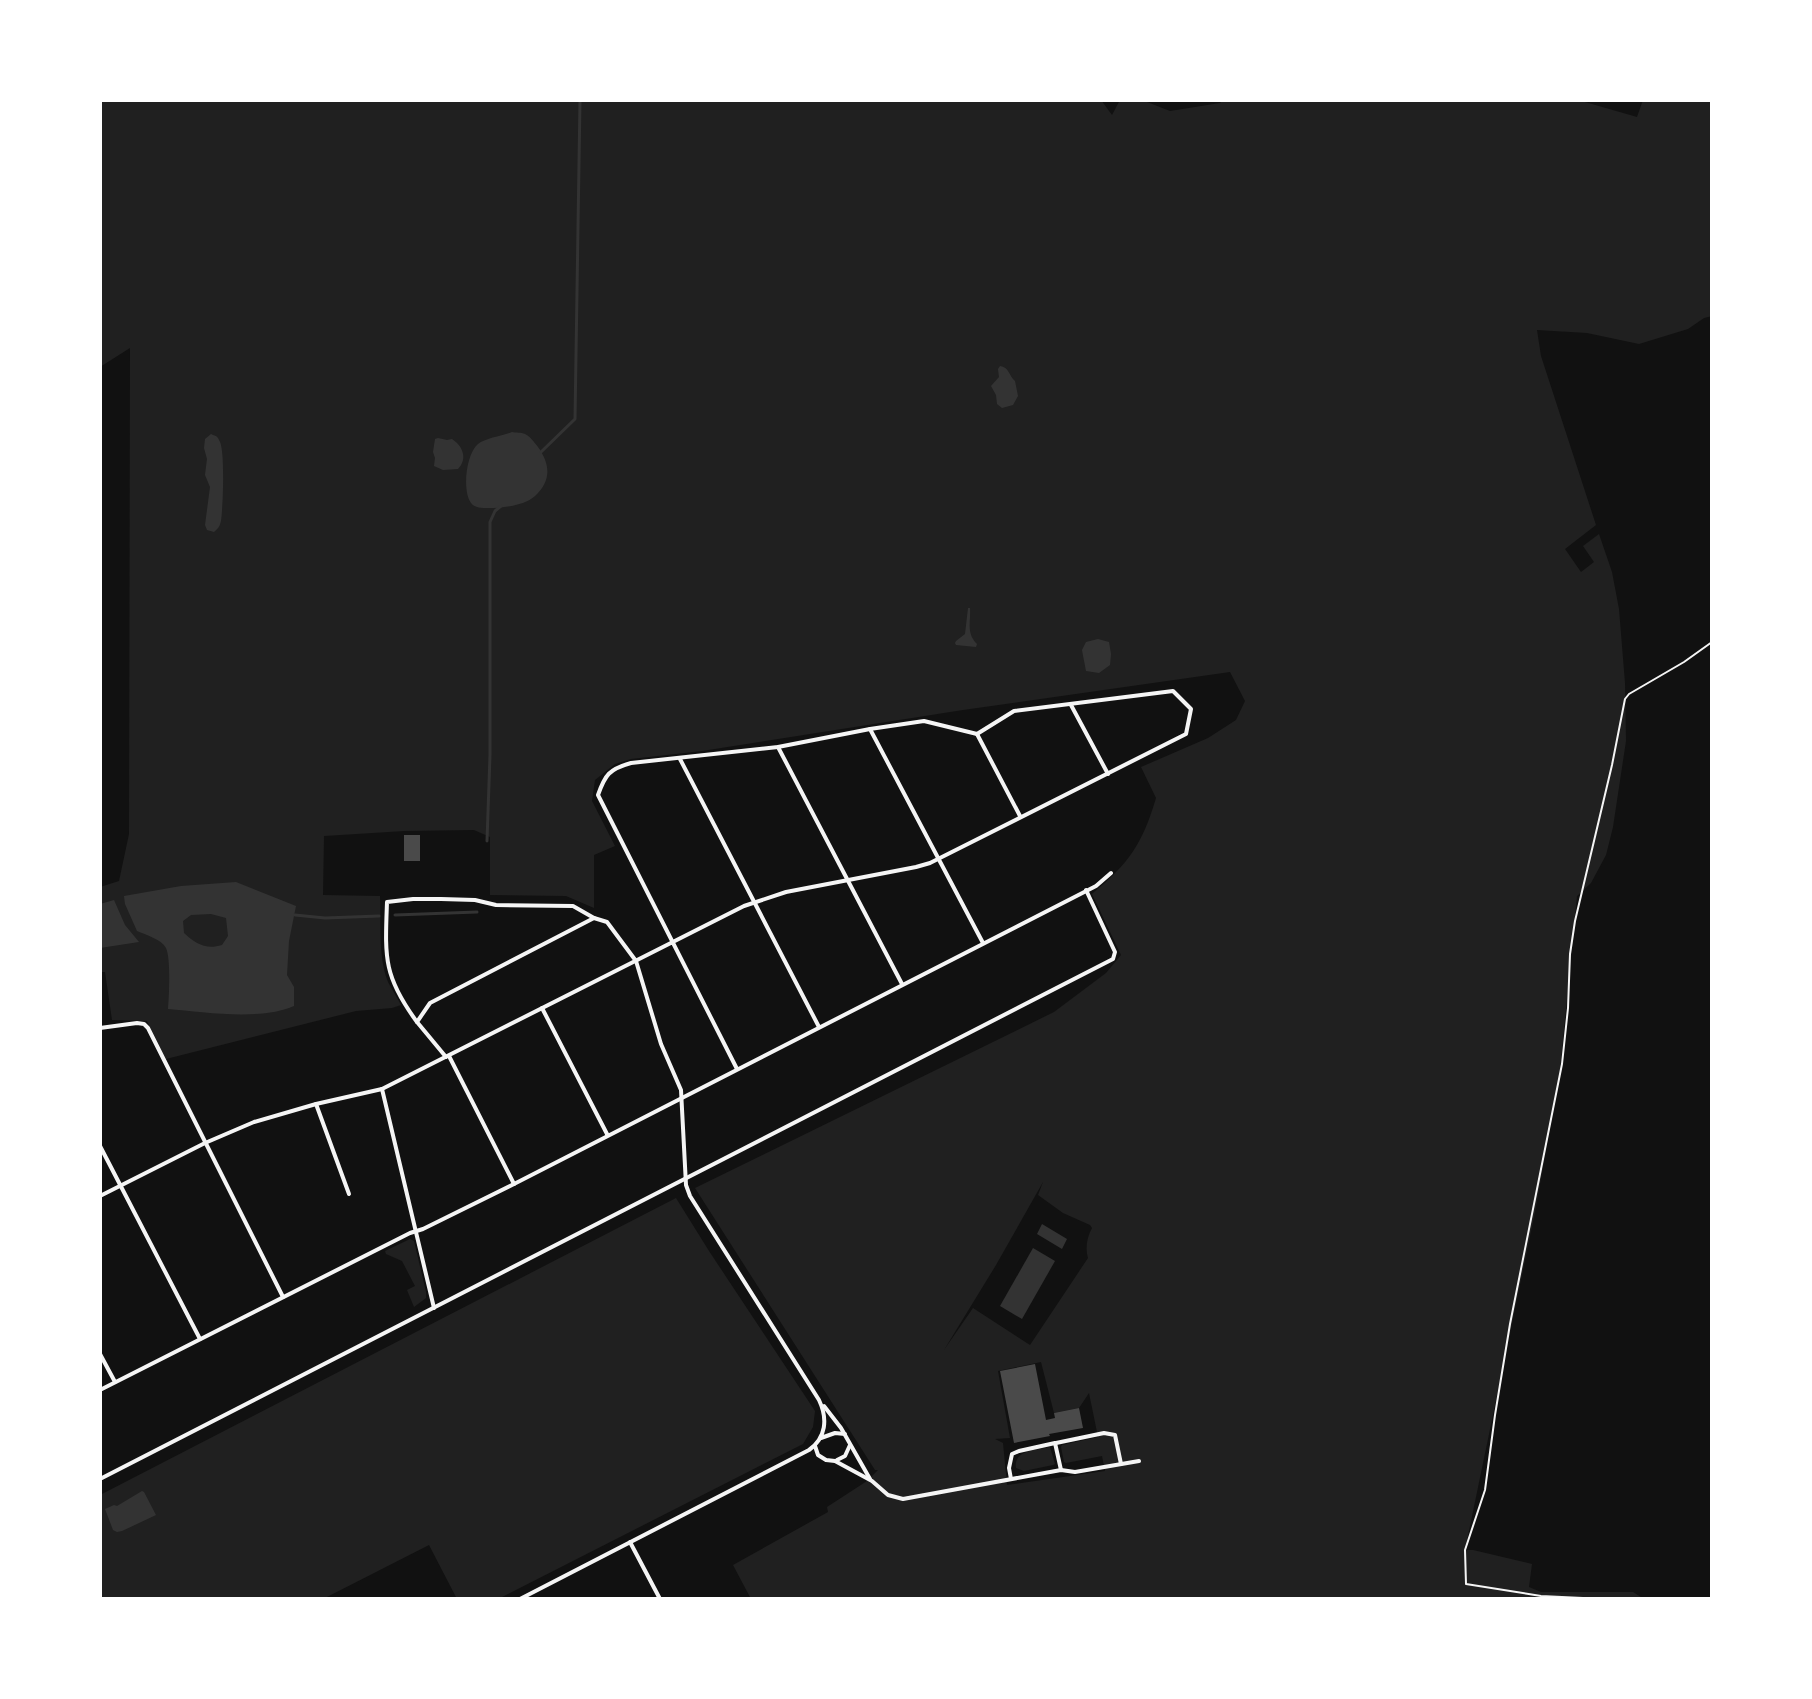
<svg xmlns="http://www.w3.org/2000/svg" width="1812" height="1699" font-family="'Source Sans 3',sans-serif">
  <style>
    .green { fill: #202020; fill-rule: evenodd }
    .water { fill: #333; fill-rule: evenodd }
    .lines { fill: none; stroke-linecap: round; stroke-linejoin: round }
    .stream { stroke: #333; stroke-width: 3 }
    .building { fill: #4a4a4a }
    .path { stroke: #f5f5f5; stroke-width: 2 }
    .minor { stroke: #f5f5f5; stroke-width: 4 }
  </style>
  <rect width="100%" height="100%" fill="#111"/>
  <!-- green -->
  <g class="green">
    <path d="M100 100H1101L1112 115 1120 100H1142L1170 111 1220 103 1223 100H1578L1637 117 1643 100H1712V316L1704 318 1688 329 1639 344 1587 333 1537 330 1541 356 1596 525 1565 549 1581 572 1594 562 1583 546 1599 534 1612 572 1619 609 1625 683 1626 741 1613 827 1606 855 1591 883 1577 896 1560 1071 1535 1212 1465 1550H1473L1532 1564 1529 1587 1541 1592H1633L1644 1599H751L733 1565 828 1512 827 1507 867 1481 878 1470H875L695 1188 1054 1012 1106 973 1121 955 1092 894C1129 863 1142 845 1156 798L1141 767 1208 738 1236 720 1245 701 1230 672 963 710 702 751 631 759 615 764 595 780 592 801 615 846 594 855V908L566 896 490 895V837L474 830 404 831 324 836 323 895 380 896C381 923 378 956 388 982 392 990 397 997 401 1005L392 1008 356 1011 166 1059 147 1021 112 1020 105 972H100V887L119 881 129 834 130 348 100 367ZM1043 1182 1038 1195 1063 1213 1090 1225 1092 1228C1087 1237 1085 1248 1088 1258L1030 1345 973 1308 944 1350 996 1265ZM1041 1362 1054 1413 1079 1408 1089 1393 1098 1437 1062 1445 1061 1447 1064 1462 1066 1463 1102 1456 1105 1471 1007 1485 1003 1443 995 1439 1010 1438 998 1371Z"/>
    <path d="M676 1198 709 1251 815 1411 813 1427 803 1444 498 1599H457L429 1545 323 1599H100V1495Z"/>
    <path d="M410 1239 414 1241 426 1292V1298L414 1307 407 1290 415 1286 402 1261 386 1254 385 1251Z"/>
    <path d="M1050 1447 1055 1464 1053 1465 1024 1471 1016 1468C1013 1450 1037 1450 1050 1447Z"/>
  </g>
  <!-- water -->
  <g class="water">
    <path d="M1000 366C1009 367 1009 376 1015 381L1018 396 1013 405 1002 408 997 404 996 395 991 386 999 377 998 369Z"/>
    <path d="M512 432C516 433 521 432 525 434 530 436 534 442 538 447 550 464 552 480 535 496 524 506 502 508 488 508 482 508 475 508 471 503 462 491 466 454 478 444 485 438 502 436 512 432Z"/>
    <path d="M211 434C217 437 217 435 220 442 225 453 223 507 221 521 219 528 219 527 214 532L207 530 205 525 210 487 205 475 207 459 204 448 205 439Z"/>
    <path d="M438 438 447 440 452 439C463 446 468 459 458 469L443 470 434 466 435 458 433 452 435 439Z"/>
    <path d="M968 608H970C971 622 966 633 977 644L976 647 956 645 955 643 956 641 965 634Z"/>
    <path d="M1098 639 1109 642 1111 654 1110 665 1099 673 1086 671 1082 650 1086 642Z"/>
    <path d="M236 882 296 906 289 941 287 975 294 987V1006C260 1021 204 1012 168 1009 169 996 171 959 166 948 161 939 146 935 137 931L125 904 124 896 181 886ZM211 914 226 918 228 936 222 945C206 950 196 944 184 933L183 921 191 915Z"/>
    <path d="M114 900 125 925 139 942 100 948V904Z"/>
    <path d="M1042 1224 1067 1239 1062 1249 1037 1234Z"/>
    <path d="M1033 1248 1055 1261 1022 1319 1000 1306Z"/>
    <path d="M142 1491 144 1492 156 1515 122 1531 117 1532 113 1530 105 1509 114 1505 117 1506Z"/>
  </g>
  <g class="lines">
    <!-- stream -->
    <g class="stream">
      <path d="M541 452 575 419 580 100"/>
      <path d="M487 841 490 755V522L495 511 501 506"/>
      <path d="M295 915 325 918 379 916"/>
      <path d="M395 915 477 912"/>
    </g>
  </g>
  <!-- building -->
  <g class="building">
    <rect x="404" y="835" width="16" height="26"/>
    <path d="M1035 1364 1046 1420 1055 1418 1054 1413 1079 1408 1083 1428 1049 1434 1050 1436 1014 1443 1000 1371Z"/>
  </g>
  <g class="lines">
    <!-- path -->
    <path class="path" d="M1604 1599 1541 1596 1466 1584 1465 1550 1485 1490 1495 1415 1510 1324 1562 1064 1568 1008 1570 954 1575 921 1612 765 1625 699 1629 694 1684 662 1712 642"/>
    <!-- minor -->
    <g class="minor">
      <path d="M1071 705 1108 774"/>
      <path d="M870 729 983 943"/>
      <path d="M977 734 1020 816"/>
      <path d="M778 747 902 984"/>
      <path d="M680 759 819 1027"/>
      <path d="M542 1008 607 1134"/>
      <path d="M417 1022C383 976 385 957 387 902L413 899H441L475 900 496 905 573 906 594 918 607 922 636 961 661 1044 681 1090 686 1185 690 1196 819 1400C828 1419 826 1438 809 1450L520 1599"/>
      <path d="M100 1028 137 1023 144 1024 148 1028 283 1297"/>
      <path d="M449 1056 514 1184"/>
      <path d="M446 1057 417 1022 430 1003 594 918"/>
      <path d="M382 1089 434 1308"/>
      <path d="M316 1104 349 1194"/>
      <path d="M100 1146 200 1339"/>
      <path d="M100 1196 205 1143 254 1122 316 1104 382 1089 744 906 786 892 916 867 930 863 1186 734 1191 709 1173 691 1014 711 977 734 924 721 870 729 778 747 631 763C609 769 605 775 598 795L737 1069"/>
      <path d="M100 1354 115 1382"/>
      <path d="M100 1390 410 1233 423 1229 514 1184 1096 886 1111 873"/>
      <path d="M824 1406 841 1428 870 1479"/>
      <path d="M821 1438 835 1433 845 1434"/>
      <path d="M1056 1443 1104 1433 1115 1435 1121 1464"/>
      <path d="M815 1446 818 1455 826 1460 835 1461 872 1481 888 1495 903 1499 1061 1470 1075 1472 1139 1461"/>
      <path d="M837 1460 845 1456 850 1445"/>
      <path d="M100 1479 1113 959 1115 952 1086 890"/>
      <path d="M1011 1479 1009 1468 1012 1454 1019 1451 1055 1443 1061 1470"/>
      <path d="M630 1542 660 1599"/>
    </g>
  </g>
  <!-- border -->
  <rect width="1812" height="1699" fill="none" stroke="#ffffff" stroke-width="204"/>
</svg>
